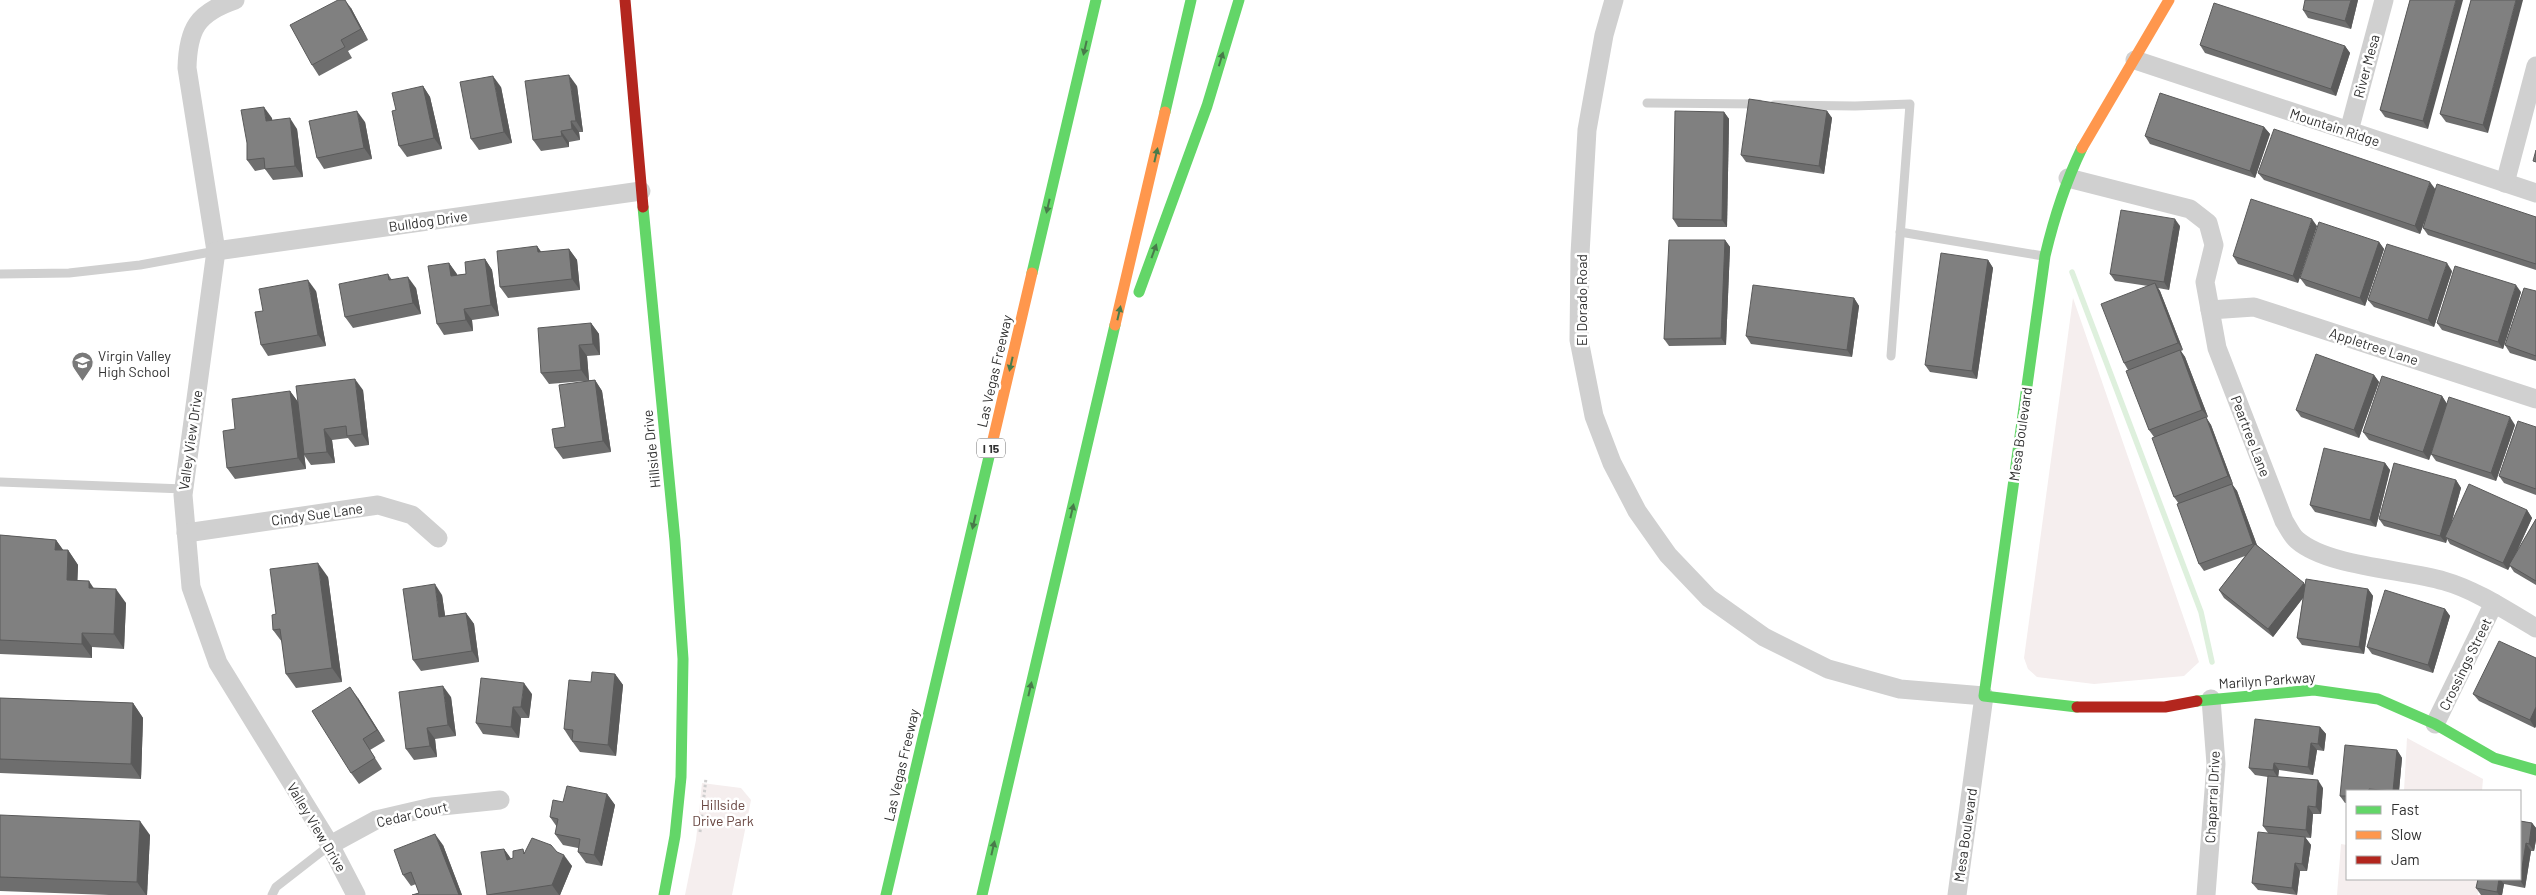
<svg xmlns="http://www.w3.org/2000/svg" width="2536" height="895" font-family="Barlow,sans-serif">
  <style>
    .green { fill: #f5eeee }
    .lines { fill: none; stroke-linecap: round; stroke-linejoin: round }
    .stream { stroke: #def0dd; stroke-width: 5.5 }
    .path { stroke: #cecece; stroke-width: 3; stroke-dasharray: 2.5 2.5; stroke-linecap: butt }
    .lane { stroke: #d0d0d0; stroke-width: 9 }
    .street { stroke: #d0d0d0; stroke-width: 19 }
    .fast { stroke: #63d668; stroke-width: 11 }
    .slow { stroke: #ff974d; stroke-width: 11 }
    .jam { stroke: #b3261e; stroke-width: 11 }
    .wall { fill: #6e6e6e }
    .shaded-wall { fill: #5a5a5a }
    .building { fill: #808080; stroke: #5a5a5a }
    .oneway { fill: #487b4a }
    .labels { text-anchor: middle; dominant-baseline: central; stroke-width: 5; stroke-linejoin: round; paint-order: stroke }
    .shield { fill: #fff; stroke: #6f6f6f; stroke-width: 1 }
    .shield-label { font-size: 12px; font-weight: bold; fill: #313131 }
    .street-label { font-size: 14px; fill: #313131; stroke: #fff }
    .poi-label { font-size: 14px; fill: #313131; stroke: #fff; text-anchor: start }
    .park-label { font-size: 14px; fill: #694742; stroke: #fff }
  </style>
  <rect width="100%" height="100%" fill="#fff"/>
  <!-- green -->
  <g class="green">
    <path d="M2073 298 2199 662 2184 676 2094 684 2037 677 2028 669 2024 658Z"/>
    <path d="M2407 738 2483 779 2482 791H2404Z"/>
    <path d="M702 783 741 788 751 800 732 895H685L696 840Z"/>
    <path d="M2341 844 2347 845V879H2479L2478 895H2337Z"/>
  </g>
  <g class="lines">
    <!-- stream -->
    <path class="stream" d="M2072 272 2201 612 2212 662"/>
    <!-- path -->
    <path class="path" d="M700 832 706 778"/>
    <!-- lane -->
    <g class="lane">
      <path d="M1647 103 1759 104"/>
      <path d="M1774 105 1855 106 1910 104 1891 356"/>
      <path d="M1900 232 2043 256"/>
      <path d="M0 274 69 273 140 265 216 251"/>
      <path d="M0 482 184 489"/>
      <path d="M272 895 276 887 330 845"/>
    </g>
    <!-- street -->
    <g class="street">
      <path d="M235 0C197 13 188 29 187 68L216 251 183 495 191 587 218 663 330 845 356 895"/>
      <path d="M1614 0 1604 35 1587 130 1580 254 1579 340 1594 416 1612 463 1637 511 1668 555 1709 598 1764 637 1828 669 1900 689 1984 696 1957 895"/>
      <path d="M2135 60 2536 193"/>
      <path d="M2349 131 2384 0"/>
      <path d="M2068 178 2190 209 2208 223 2214 245 2205 282 2217 348 2284 521C2288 527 2292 536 2297 540 2328 567 2404 569 2444 581 2476 590 2507 611 2536 628"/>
      <path d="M2505 183 2536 66"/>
      <path d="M216 251 641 191"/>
      <path d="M2210 310 2254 307 2536 399"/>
      <path d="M186 533 378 505 412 515 438 538"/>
      <path d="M2435 724 2494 603"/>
      <path d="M330 845 376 820 432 807 500 800"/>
      <path d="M2206 895 2216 764 2211 699"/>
    </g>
    <!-- fast -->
    <g class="fast">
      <path d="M1165 112 1191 0"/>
      <path d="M643 207 675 541 683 659 681 777 675 836 664 895"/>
      <path d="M1032 273 1096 0"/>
      <path d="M1139 292 1207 106 1239 0"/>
      <path d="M2197 701 2314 690 2378 699 2435 724 2494 758 2536 770"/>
      <path d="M2077 707 1984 696 2045 256C2054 218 2065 183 2082 148"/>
      <path d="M886 895 992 444"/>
      <path d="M982 895 1115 325"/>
    </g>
    <!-- slow -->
    <g class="slow">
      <path d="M2082 148 2169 0"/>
      <path d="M1115 325 1165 112"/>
      <path d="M992 444 1032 273"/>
    </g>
    <!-- jam -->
    <g class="jam">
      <path d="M625 0 643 207"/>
      <path d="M2077 707H2165L2197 701"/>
    </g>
  </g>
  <!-- wall -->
  <g class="wall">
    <path d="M2358 0 2351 29 2308 18 2303 10Z"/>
    <path d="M2410 0 2428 129 2385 117 2380 110Z"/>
    <path d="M2471 0 2488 133 2446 122 2440 114Z"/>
    <path d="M351 8 368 40 348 51 352 58 319 76 312 65Z"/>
    <path d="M2200 45 2345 46 2350 53 2336 96 2205 53Z"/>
    <path d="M423 86 430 97 442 149 407 157 399 146 396 110Z"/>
    <path d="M577 86 583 132H579L580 140 569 142V147L541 151 533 140Z"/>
    <path d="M501 87 512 143 479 150 471 139Z"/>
    <path d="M1827 111 1832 118 1824 174 1746 162 1741 155Z"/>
    <path d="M1724 112 1729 119 1727 227H1678L1673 219Z"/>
    <path d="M272 118V121L297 129 303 177 273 180 265 169 255 171 247 160Z"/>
    <path d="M365 122 372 159 324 169 317 158Z"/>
    <path d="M2264 127 2270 134 2255 178 2150 144 2145 136Z"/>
    <path d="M2258 173 2435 189 2536 217V270L2428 235 2423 228 2425 219 2420 234 2264 180Z"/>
    <path d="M2180 226 2169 290 2158 288 2160 291 2183 350 2181 351 2185 357 2208 417 2206 418 2211 425 2233 484H2232L2237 491 2257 545 2305 585 2368 589 2373 596 2364 654 2302 645 2297 638 2303 598 2273 637 2224 598 2219 590 2245 556 2204 571 2199 564 2179 504 2174 497 2154 437 2149 430 2128 370 2124 363 2148 286 2115 281 2110 274Z"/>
    <path d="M2317 226 2298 283 2238 264 2233 256Z"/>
    <path d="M1725 240 1730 247 1726 345 1669 346 1664 339Z"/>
    <path d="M2379 242 2384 249 2365 306 2306 286 2300 278Z"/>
    <path d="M537 246 541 252 569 249 577 260 580 290 508 298 500 287Z"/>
    <path d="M485 259 492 270 499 316 472 320 473 331 444 335 437 324 449 263 457 275 466 274Z"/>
    <path d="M1988 260 1993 268 1977 379 1930 372 1925 365Z"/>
    <path d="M2452 271 2434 327 2374 307 2368 300Z"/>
    <path d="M388 274 392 280 416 288 421 314 353 328 345 317Z"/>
    <path d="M316 291 326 346 268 356 261 345Z"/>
    <path d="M2536 291V361L2510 353 2505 345Z"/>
    <path d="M2521 292 2503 349 2442 330 2437 323Z"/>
    <path d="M1854 298 1859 306 1852 357 1751 344 1746 336Z"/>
    <path d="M591 323 599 334 600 355 587 356 589 380H595L602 391 611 452 563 459 555 448 565 427 584 381 549 384 541 373Z"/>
    <path d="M2374 375 2379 382 2359 438 2301 417 2296 410Z"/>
    <path d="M363 390 369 445 355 447 348 438 332 440 335 463 311 465 304 455 306 469 235 479 227 468 235 429 290 391 298 402Z"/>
    <path d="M2442 396 2447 404 2429 460 2369 440 2363 432Z"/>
    <path d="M2515 425 2496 481 2436 461 2431 454Z"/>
    <path d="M2536 427V495L2504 483 2499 476Z"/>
    <path d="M2385 463 2390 470 2376 527 2315 512 2310 505Z"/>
    <path d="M2456 480 2461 488 2451 525 2527 510 2532 518 2516 554 2536 519V585L2514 572 2510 566 2508 570 2450 544 2447 539 2446 543 2384 526 2379 519Z"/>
    <path d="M0 535 56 540 63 550H68L78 565 77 581 126 603 124 649 92 647V658L0 654Z"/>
    <path d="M328 577 342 682 296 688 286 674 282 642 273 630 276 614Z"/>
    <path d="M442 595 445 616 466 613 474 624 479 662 421 671 413 660Z"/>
    <path d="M2445 609 2450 616 2433 673 2372 654 2367 647Z"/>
    <path d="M2536 658V726L2535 728 2479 701 2473 694Z"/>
    <path d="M615 674 623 685 616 756 580 752 572 741V740H571L564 729 591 682Z"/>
    <path d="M532 694 529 718H521L519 738 483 734 476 723Z"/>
    <path d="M451 697 456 736 435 739 437 757 414 760 406 749Z"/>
    <path d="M0 698 133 703 143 718 141 779 0 773Z"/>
    <path d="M358 698 385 741 370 750 382 769 359 784 351 773Z"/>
    <path d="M2320 727 2326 734 2324 751 2317 750 2313 775 2279 770 2278 777 2323 788 2321 814H2313L2311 838 2300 837H2305L2311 845 2307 871H2300L2297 895 2258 890 2252 883 2268 833 2263 826 2268 777 2255 775 2249 768Z"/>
    <path d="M2397 750 2402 758 2399 791H2347V803H2345L2340 796Z"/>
    <path d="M607 794 615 805 602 866 586 863 578 852V848L563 845 555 834 557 827 550 817 563 802Z"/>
    <path d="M0 815 150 835 147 895H109L0 891Z"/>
    <path d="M2520 821 2532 823 2536 828V840L2534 851H2531L2525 888 2504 884 2502 895H2481L2476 888 2478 879H2520Z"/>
    <path d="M443 845 462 895H412L419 893 416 884 411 886 403 875Z"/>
    <path d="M504 849 511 859 525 852H557L572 866 560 895H487Z"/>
  </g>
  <!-- shaded-wall -->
  <g class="shaded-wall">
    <path d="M345 0 351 8 368 40 361 29Z"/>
    <path d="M2351 0H2358L2351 29 2345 21Z"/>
    <path d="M2456 0H2463L2428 129 2423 121Z"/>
    <path d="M2516 0H2523L2488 133 2483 125Z"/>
    <path d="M2345 46 2350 53 2336 96 2331 89Z"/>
    <path d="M569 75 577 86 583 132 576 121Z"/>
    <path d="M493 76 501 87 512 143 504 132Z"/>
    <path d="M423 86 430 97 442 149 434 138Z"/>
    <path d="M264 107 272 118 274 132 266 121Z"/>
    <path d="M357 111 365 122 372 159 364 148Z"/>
    <path d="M1827 111 1832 118 1824 174 1819 166Z"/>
    <path d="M1724 112 1729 119 1727 227 1722 220Z"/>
    <path d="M290 118 297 129 303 177 295 166Z"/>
    <path d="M571 121 579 132 580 140 572 129Z"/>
    <path d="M2264 127 2270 134 2255 178 2250 171Z"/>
    <path d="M561 131 569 142V147L562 136Z"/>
    <path d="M2430 182 2436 190 2420 234 2415 226Z"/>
    <path d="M2175 219 2180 226 2169 290 2164 282Z"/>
    <path d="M2312 219 2317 226 2298 283 2293 276Z"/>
    <path d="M1725 240 1730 247 1726 345 1721 338Z"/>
    <path d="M2379 242 2384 249 2365 306 2360 298Z"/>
    <path d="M537 246 545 257 538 252Z"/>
    <path d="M569 249 577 260 580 290 572 279Z"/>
    <path d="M485 259 492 270 499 316 491 305Z"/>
    <path d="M1988 260 1993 268 1977 379 1972 371Z"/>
    <path d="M449 263 457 274 459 287 451 276Z"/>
    <path d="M2447 263 2452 271 2434 327 2428 320Z"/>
    <path d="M408 277 416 288 421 314 413 303Z"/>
    <path d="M308 280 316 291 326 346 318 335Z"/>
    <path d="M2155 283 2160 291 2183 350 2178 343Z"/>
    <path d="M2516 285 2521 292 2503 349 2498 342Z"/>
    <path d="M1854 298 1859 306 1852 357 1847 350Z"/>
    <path d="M464 309 472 320 473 331 466 320Z"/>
    <path d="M591 323 599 334 600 355 593 344Z"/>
    <path d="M579 345 587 356 589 381 581 370Z"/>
    <path d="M2180 350 2185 357 2208 417 2202 410Z"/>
    <path d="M2374 375 2379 382 2359 438 2354 430Z"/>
    <path d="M355 379 363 390 369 445 362 434Z"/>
    <path d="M595 380 602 391 611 452 603 441Z"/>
    <path d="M290 391 298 402 306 469 298 458Z"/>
    <path d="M2442 396 2447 404 2429 460 2423 452Z"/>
    <path d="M2206 417 2211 425 2233 484 2228 476Z"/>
    <path d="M2510 417 2515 425 2496 481 2491 473Z"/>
    <path d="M324 429 332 440 335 463 327 452Z"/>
    <path d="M2385 463 2390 470 2376 527 2370 520Z"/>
    <path d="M2456 480 2461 488 2447 538 2445 537 2447 539 2446 543 2440 536Z"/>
    <path d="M2232 484 2237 491 2259 551 2253 544Z"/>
    <path d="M2527 510 2532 518 2510 566 2509 565 2510 566 2508 570 2503 563Z"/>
    <path d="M56 540 66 554 55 550Z"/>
    <path d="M68 550 78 565 77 595 67 580Z"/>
    <path d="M318 563 328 577 342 682 332 668Z"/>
    <path d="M89 581 99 596 89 588Z"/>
    <path d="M2304 583 2309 590 2273 637 2268 629Z"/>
    <path d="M435 584 442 595 447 628 439 617Z"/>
    <path d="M116 589 126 603 124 649 114 634Z"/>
    <path d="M2368 589 2373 596 2364 654 2359 647Z"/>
    <path d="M2445 609 2450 616 2433 673 2428 665Z"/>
    <path d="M466 613 474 624 479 662 472 651Z"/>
    <path d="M82 633 92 647V658L82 644Z"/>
    <path d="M615 674 623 685 616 756 608 745Z"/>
    <path d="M524 683 532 694 529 718 521 707Z"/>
    <path d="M443 686 451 697 456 736 448 725Z"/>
    <path d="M350 687 358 698 385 741 377 730Z"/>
    <path d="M133 703 143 718 141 779 131 764Z"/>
    <path d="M513 707 521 718 519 738 511 727Z"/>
    <path d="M2536 707V726L2535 728 2530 720Z"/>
    <path d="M2320 727 2326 734 2324 751 2318 744Z"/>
    <path d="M427 728 435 739 437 757 430 746Z"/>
    <path d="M2311 743 2317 750 2313 775 2308 767Z"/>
    <path d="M2397 750 2402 758 2399 791H2393Z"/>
    <path d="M2274 763 2279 770 2278 778 2273 770Z"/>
    <path d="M2318 780 2323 788 2321 814 2316 807Z"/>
    <path d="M607 794 615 805 602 866 594 855Z"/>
    <path d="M2308 806 2313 814 2311 838 2306 830Z"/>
    <path d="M140 821 150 835 147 895H146L137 882Z"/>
    <path d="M2532 823 2536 828V840L2534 851 2529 844Z"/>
    <path d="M435 834 443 845 462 895H459Z"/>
    <path d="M2305 837 2311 845 2307 871 2302 864Z"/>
    <path d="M2526 843 2531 851 2525 888 2520 880Z"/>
    <path d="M504 849 512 860H507Z"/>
    <path d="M564 855 572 866 560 895H559L552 885Z"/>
    <path d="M2295 863 2300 871 2297 895 2292 888Z"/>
    <path d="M2499 879H2500L2504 884 2502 895H2499L2497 892Z"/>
  </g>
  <!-- building -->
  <g class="building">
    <path d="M338 0H345L361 29 341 40 345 47 312 65 290 25Z"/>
    <path d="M2305 0H2351L2345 21 2303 10Z"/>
    <path d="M2410 0H2456L2423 121 2380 110Z"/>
    <path d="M2471 0H2516L2483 125 2440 114Z"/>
    <path d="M2214 3 2345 46 2331 89 2200 45Z"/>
    <path d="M569 75 576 121H571L572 129 561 131 562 136 533 140 525 81Z"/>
    <path d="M493 76 504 132 471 139 460 82Z"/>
    <path d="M423 86 434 138 399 146 392 111 396 110 392 93Z"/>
    <path d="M2160 93 2264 127 2250 171 2145 136Z"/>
    <path d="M1749 99 1827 111 1819 166 1741 155Z"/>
    <path d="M264 107 266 121 290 118 295 166 265 169 264 158 247 160V143L241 110Z"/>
    <path d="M357 111 364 148 317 158 309 121Z"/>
    <path d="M1675 111 1724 112 1722 220 1673 219Z"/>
    <path d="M2274 129 2430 182 2415 226 2258 173Z"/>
    <path d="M2536 150V162L2533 161Z"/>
    <path d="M2437 184 2536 217V264L2423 228Z"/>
    <path d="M2251 199 2312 219 2293 276 2233 256Z"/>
    <path d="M2121 210 2175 219 2164 282 2110 274Z"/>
    <path d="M2319 222 2379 242 2360 298 2300 278Z"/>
    <path d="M1669 240H1725L1721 338 1664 339Z"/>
    <path d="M2387 244 2447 263 2428 320 2368 300Z"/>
    <path d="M537 246 538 252 569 249 572 279 500 287 497 251Z"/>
    <path d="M1941 253 1988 260 1972 371 1925 365Z"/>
    <path d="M485 259 491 305 464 309 466 320 437 324 428 266 449 263 451 276 466 274 465 262Z"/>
    <path d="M2455 266 2516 285 2498 342 2437 323Z"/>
    <path d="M388 274 389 280 408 277 413 303 345 317 339 284Z"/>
    <path d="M308 280 318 335 261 345 255 312 263 311 259 289Z"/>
    <path d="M2155 283 2178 343 2124 363 2101 304Z"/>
    <path d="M1753 285 1854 298 1847 350 1746 336Z"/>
    <path d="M2524 288 2536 291V356L2505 345Z"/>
    <path d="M591 323 593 344 579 345 581 370 541 373 538 328Z"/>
    <path d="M2180 350 2202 410 2149 430 2126 371Z"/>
    <path d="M2316 354 2374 375 2354 430 2296 410Z"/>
    <path d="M2382 376 2442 396 2423 452 2363 432Z"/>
    <path d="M355 379 362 434 347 436 346 426 324 429 327 452 304 454 296 386Z"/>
    <path d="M595 380 603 441 555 448 552 429 565 427 559 385Z"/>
    <path d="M290 391 298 458 227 468 223 431 235 429 232 399Z"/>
    <path d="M2449 397 2510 417 2491 473 2431 454Z"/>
    <path d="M2206 417 2228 476 2174 497 2152 438Z"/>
    <path d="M2518 421 2536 427V489L2499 476Z"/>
    <path d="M2324 448 2385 463 2370 520 2310 505Z"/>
    <path d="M2394 463 2456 480 2440 536 2379 519Z"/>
    <path d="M2232 484 2253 544 2199 564 2177 504Z"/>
    <path d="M2469 484 2527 510 2503 563 2445 537Z"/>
    <path d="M2536 519V581L2509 565Z"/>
    <path d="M0 535 56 540 55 550H68L67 580 89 581V588L116 589 114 634 82 633V644L0 640Z"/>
    <path d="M2255 544 2304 583 2268 629 2219 590Z"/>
    <path d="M318 563 332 668 286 674 280 629 273 630 272 615 276 614 270 569Z"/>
    <path d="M2306 579 2368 589 2359 647 2297 638Z"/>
    <path d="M435 584 439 617 466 613 472 651 413 660 403 589Z"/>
    <path d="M2385 590 2445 609 2428 665 2367 647Z"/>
    <path d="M2499 641 2536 658V707L2530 720 2473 694Z"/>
    <path d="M592 672 615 674 608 745 572 741 573 730 564 729 569 680 591 682Z"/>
    <path d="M481 678 524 683 521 707H513L511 727 476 723Z"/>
    <path d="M443 686 448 725 427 728 430 746 406 749 399 692Z"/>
    <path d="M350 687 377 730 363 739 375 758 351 773 312 711Z"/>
    <path d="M0 698 133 703 131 764 0 759Z"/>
    <path d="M2255 719 2320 727 2318 744 2311 743 2308 767 2274 763 2273 770 2249 768Z"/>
    <path d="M2345 745 2397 750 2393 791 2369 789V791H2347V796H2340Z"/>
    <path d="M2268 776 2318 780 2316 807 2308 806 2306 830 2263 826Z"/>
    <path d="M567 786 607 794 594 855 578 852 580 839 555 834 558 819 550 817 553 800 563 802Z"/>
    <path d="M0 815 140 821 137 882 0 877Z"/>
    <path d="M2520 821 2532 823 2529 844 2526 843 2520 880 2510 879H2520Z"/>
    <path d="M2258 832 2305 837 2302 864 2295 863 2292 888 2252 883Z"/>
    <path d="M435 834 459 895H412L419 893 411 872 403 875 394 850Z"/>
    <path d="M532 838 551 845 557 852 564 855 552 885 487 895 481 852 504 849 507 860 513 858V851L523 849 524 854Z"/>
    <path d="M2478 879H2499L2497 892 2476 888Z"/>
  </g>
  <!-- one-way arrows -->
  <defs><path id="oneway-solid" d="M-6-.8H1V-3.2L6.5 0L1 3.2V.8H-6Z" transform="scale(1.25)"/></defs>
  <g class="oneway">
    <use href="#oneway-solid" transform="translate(1085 48) rotate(103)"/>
    <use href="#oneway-solid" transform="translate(1221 59) rotate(-73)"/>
    <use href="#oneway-solid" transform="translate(1156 155) rotate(-77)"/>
    <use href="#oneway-solid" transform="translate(1048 206) rotate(103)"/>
    <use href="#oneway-solid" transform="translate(1154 251) rotate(-70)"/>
    <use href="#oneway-solid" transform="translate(1119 313) rotate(-77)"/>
    <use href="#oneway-solid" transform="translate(1011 364) rotate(103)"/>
    <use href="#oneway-solid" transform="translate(1072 511) rotate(-77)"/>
    <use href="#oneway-solid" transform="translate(974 522) rotate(103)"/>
    <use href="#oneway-solid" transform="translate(1030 689) rotate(-77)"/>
    <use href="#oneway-solid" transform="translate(993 848) rotate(-77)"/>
  </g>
  <!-- icons -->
  <defs>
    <symbol id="school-pin" viewBox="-11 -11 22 30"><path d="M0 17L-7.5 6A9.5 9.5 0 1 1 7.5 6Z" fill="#797979" stroke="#fff"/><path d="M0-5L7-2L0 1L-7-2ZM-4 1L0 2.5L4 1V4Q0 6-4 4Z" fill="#fff"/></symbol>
  </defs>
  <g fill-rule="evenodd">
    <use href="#school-pin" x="70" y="350" width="25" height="34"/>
  </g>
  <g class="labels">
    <!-- shield labels -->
    <rect class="shield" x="977" y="438.5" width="28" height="19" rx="4"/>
    <g class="shield-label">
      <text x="991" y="448">I 15</text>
    </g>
    <!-- street labels -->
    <g class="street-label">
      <text transform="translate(2366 66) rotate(-75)">River Mesa</text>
      <text transform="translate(2335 127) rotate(18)">Mountain Ridge</text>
      <text transform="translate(428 221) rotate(-8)">Bulldog Drive</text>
      <text transform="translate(1581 300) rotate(-90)">El Dorado Road</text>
      <text transform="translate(2374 346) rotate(18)">Appletree Lane</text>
      <text transform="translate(994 371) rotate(-77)">Las Vegas Freeway</text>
      <text transform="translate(2020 434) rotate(-82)">Mesa Boulevard</text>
      <text transform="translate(2251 436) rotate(69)">Peartree Lane</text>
      <text transform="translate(190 440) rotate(-82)">Valley View Drive</text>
      <text transform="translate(651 449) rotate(-96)">Hillside Drive</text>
      <text transform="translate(317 514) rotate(-8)">Cindy Sue Lane</text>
      <text transform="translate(2465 664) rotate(-64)">Crossings Street</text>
      <text transform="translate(2267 680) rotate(-4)">Marilyn Parkway</text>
      <text transform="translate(901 765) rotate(-77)">Las Vegas Freeway</text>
      <text transform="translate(2212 797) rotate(-87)">Chaparral Drive</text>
      <text transform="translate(412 814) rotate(-13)">Cedar Court</text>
      <text transform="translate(317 827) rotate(59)">Valley View Drive</text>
      <text transform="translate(1965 835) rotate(-82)">Mesa Boulevard</text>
    </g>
    <!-- poi labels -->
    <g class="poi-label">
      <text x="98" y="355">Virgin Valley<tspan x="98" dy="16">High School</tspan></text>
    </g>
    <!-- park labels -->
    <g class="park-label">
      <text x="723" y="804">Hillside<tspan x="723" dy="16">Drive Park</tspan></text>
    </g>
  </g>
  <!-- legend -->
  <rect x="2346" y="790" width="175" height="90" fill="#ffffff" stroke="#adadad"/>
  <rect x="2356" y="806" width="25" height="8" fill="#63d668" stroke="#adadad"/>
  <text x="2391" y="815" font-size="15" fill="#313131">Fast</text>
  <rect x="2356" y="831" width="25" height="8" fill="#ff974d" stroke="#adadad"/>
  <text x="2391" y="840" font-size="15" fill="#313131">Slow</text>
  <rect x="2356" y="856" width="25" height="8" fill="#b3261e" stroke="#adadad"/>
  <text x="2391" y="865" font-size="15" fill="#313131">Jam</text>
</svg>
